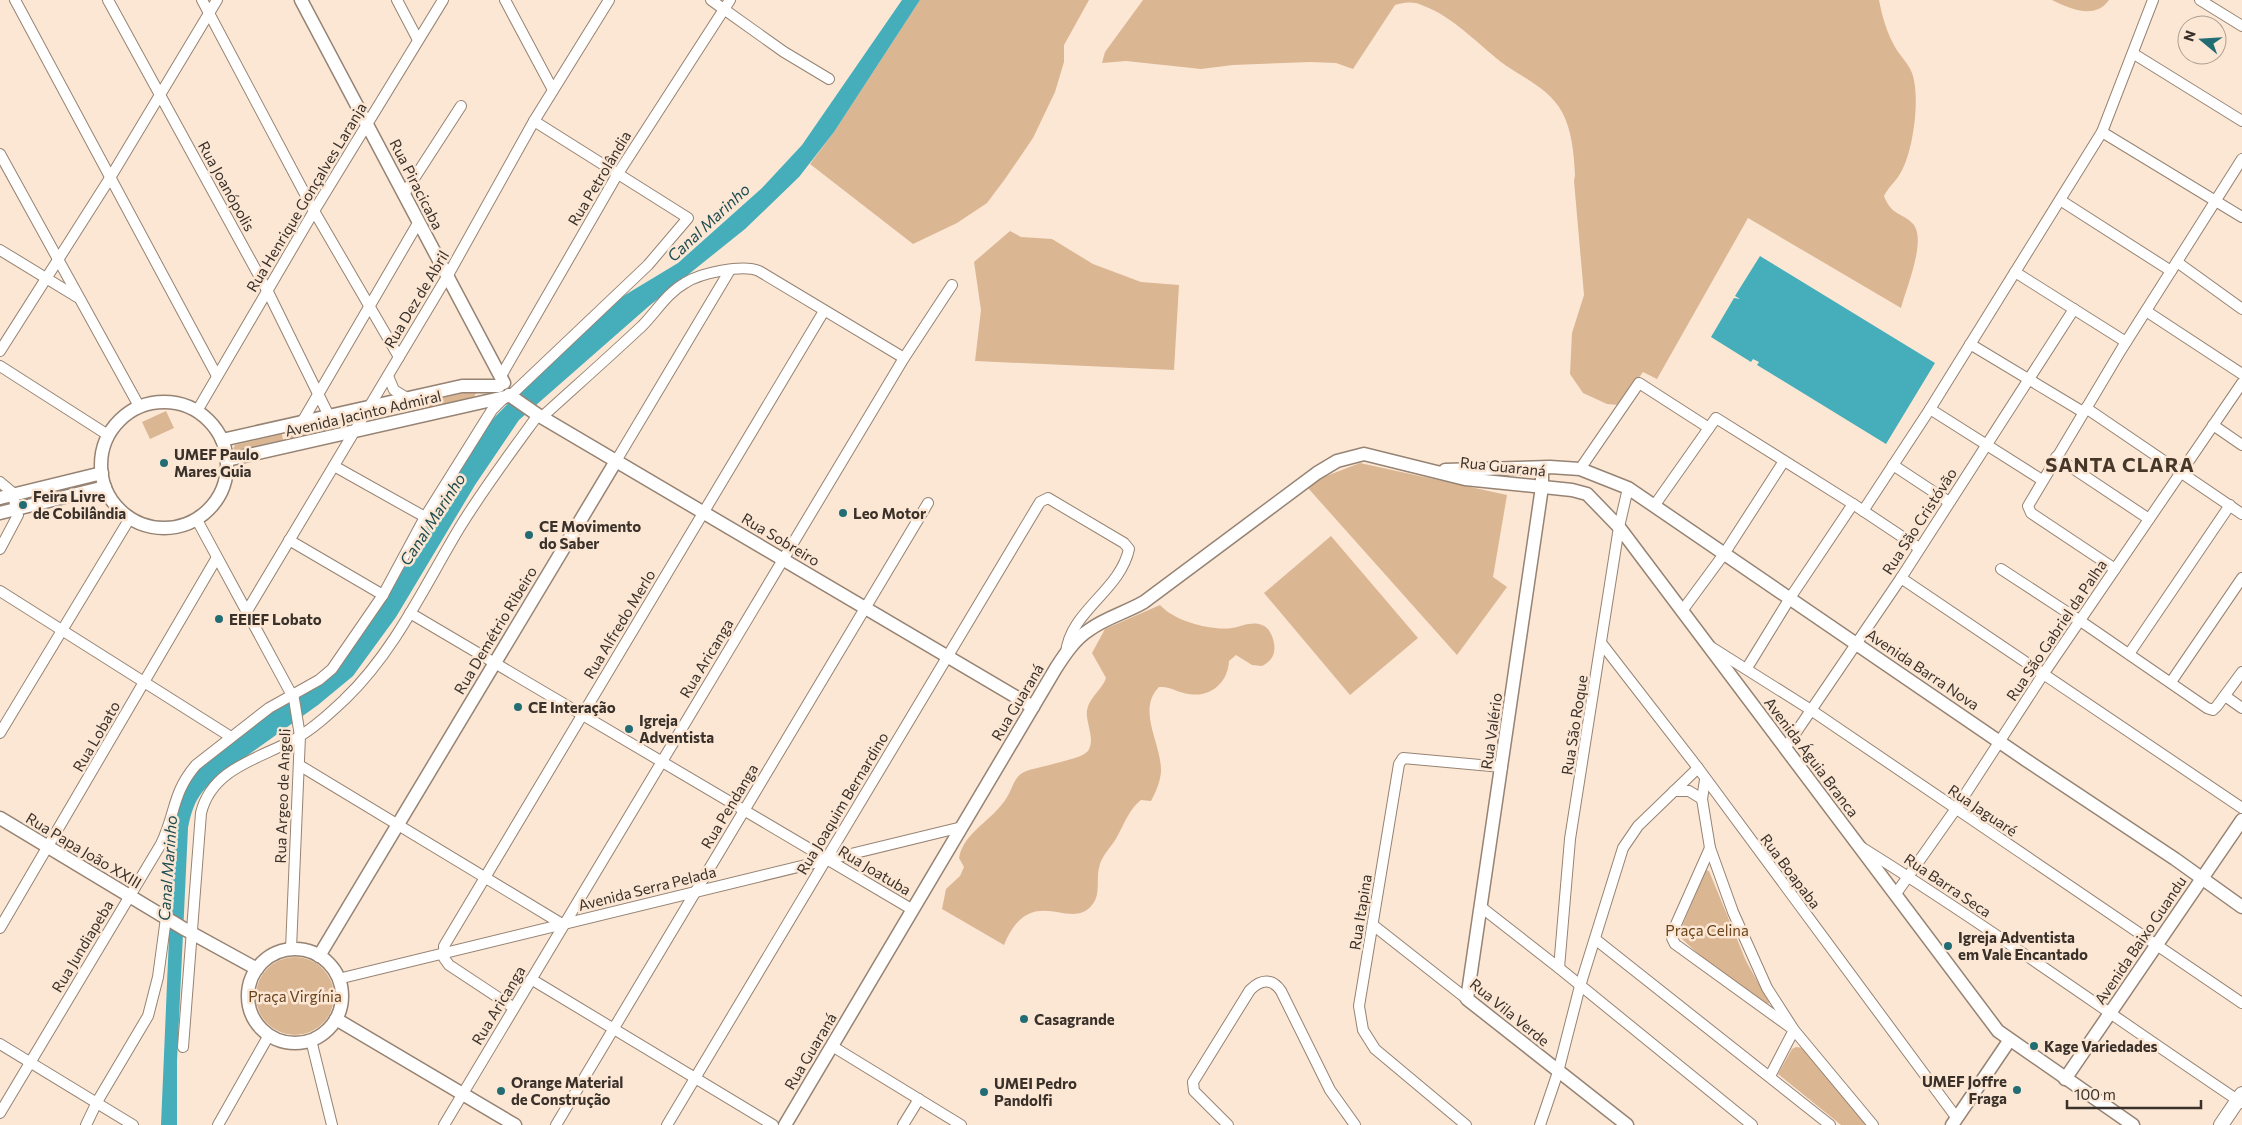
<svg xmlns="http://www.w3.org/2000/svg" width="2242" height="1125" font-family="Commissioner,sans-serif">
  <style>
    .green { fill: #dbb693 }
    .water { fill: #45aeba }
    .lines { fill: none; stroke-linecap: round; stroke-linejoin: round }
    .minor-casing { stroke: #968373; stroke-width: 12 }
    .tertiary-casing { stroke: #968373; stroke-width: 15 }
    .secondary-casing { stroke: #968373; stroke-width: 16 }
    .minor { stroke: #fff; stroke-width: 10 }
    .tertiary { stroke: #fff; stroke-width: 12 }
    .secondary { stroke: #fff; stroke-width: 14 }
    .poi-dot { fill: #226c74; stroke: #fce7d5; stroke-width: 2 }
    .labels { text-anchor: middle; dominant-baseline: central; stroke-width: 5; stroke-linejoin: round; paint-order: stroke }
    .street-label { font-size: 15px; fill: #39312a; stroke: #fce7d5 }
    .poi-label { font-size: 15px; font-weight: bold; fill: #39312a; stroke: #fce7d5; text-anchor: start }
    .park-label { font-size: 15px; fill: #6a441b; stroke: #fce7d5 }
    .water-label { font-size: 16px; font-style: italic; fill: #1d4c51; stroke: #fce7d5 }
    .district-label { font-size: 20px; font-weight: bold; letter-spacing: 1px; fill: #463728; stroke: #fce7d5 }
  </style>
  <rect width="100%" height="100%" fill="#fce7d5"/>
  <!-- green -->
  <g class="green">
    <path d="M920 0H1089L1064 45V62L1055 92 1033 138 1005 179 987 203 957 223 913 244 810 164 834 132Z"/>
    <path d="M1143 0H1879C1882 16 1887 33 1895 47 1900 56 1909 64 1912 73 1921 97 1913 157 1898 177 1893 184 1888 188 1884 196 1892 217 1903 212 1914 225 1926 242 1906 289 1901 308L1748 218 1657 379 1643 372 1619 405 1607 404 1583 393 1570 374 1572 333 1584 295 1574 181 1575 175C1574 155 1572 130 1562 112 1549 88 1521 77 1501 62 1477 43 1453 17 1424 6 1414 1 1405 2 1395 5L1353 69 1336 63 1310 62 1233 65 1201 69 1126 61 1102 63 1105 52Z"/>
    <path d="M2052 0H2109C2095 20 2070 9 2052 0Z"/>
    <path d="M1010 231 1021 237 1052 239 1093 264 1141 282 1179 285 1174 370 975 361 981 310 974 262Z"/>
    <path d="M473 391 476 393 474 397 427 408 425 402Z"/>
    <path d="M166 411 174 428 150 439 142 422Z"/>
    <path d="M328 424 329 430 286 440 285 434Z"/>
    <path d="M282 434 283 440 236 451 233 449 235 445Z"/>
    <path d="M1360 463 1507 495 1493 577 1507 587 1457 655 1308 488 1316 480Z"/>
    <path d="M1331 536 1418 638 1350 695 1264 593Z"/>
    <path d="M1160 605C1174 621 1211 631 1232 628 1243 626 1251 621 1262 625 1271 628 1276 643 1274 652 1273 659 1267 663 1262 666L1252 665 1236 655 1229 661C1228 682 1211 698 1189 694 1178 693 1171 686 1159 687 1136 710 1162 744 1161 772 1160 782 1156 792 1151 801L1141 800C1129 810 1125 822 1118 835 1113 846 1101 855 1099 868 1096 880 1101 895 1092 905 1070 933 1031 880 1004 945L942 909 946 889 960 876 964 867 959 858C964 831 994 820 1007 797 1013 788 1013 778 1024 772 1038 766 1081 760 1088 751 1096 739 1085 722 1087 710 1090 696 1102 690 1106 678L1092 653 1105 629Z"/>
    <path d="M1706 870 1709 871 1746 961 1769 1002 1768 1006 1707 962 1681 938 1680 931Z"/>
    <circle cx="295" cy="996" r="39"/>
    <path d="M1796 1047 1804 1048 1870 1125H1841L1778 1074 1792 1049Z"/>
  </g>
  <!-- water -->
  <g class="water">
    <path d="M902 0H920L834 132 799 177 745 229 649 306 519 420 475 485 396 617 353 676 318 705 216 778C198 794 193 804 188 828L177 1061V1125H161L174 820 177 805 192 772 258 720 302 696 323 682 359 639 394 586 435 513 490 422 522 389 620 298 678 263 762 188 802 145Z"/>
    <path d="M1760 256 1935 363 1886 444 1757 365 1759 362 1753 359 1751 362 1711 337 1734 298 1740 299 1735 296Z"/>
  </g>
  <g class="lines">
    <defs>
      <g id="minor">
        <path d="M15 0 217 376"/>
        <path d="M108 0 268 292 329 416"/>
        <path d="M202 0 314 211 399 357"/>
        <path d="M397 0 418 40"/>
        <path d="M505 0 553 90"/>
        <path d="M711 0 784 52 829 79"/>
        <path d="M2200 0 2242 26"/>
        <path d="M2134 54 2242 121"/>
        <path d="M2102 132 2242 217"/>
        <path d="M0 154 139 406"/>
        <path d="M404 194 461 106"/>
        <path d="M2060 200 2171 271"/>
        <path d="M0 250 77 297"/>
        <path d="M2177 262 2242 309"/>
        <path d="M2015 272 2126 342"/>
        <path d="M2146 311 2242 374"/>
        <path d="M1970 344 2083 412"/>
        <path d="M0 351 110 178 217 0"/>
        <path d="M0 366 108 435"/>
        <path d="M388 376 394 390 407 398"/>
        <path d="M501 376 617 175 730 0"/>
        <path d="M510 396 648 265 688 218 534 121"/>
        <path d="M2086 408 2242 514"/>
        <path d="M1930 409 2042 480"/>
        <path d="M197 411 314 211 443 0"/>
        <path d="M542 417C575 387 609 357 642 326 656 312 667 293 685 283 700 273 743 264 759 271L904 358"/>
        <path d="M302 422 418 223"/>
        <path d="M2213 425 2242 445"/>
        <path d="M2056 457 2149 519"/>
        <path d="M616 461 730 270"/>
        <path d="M1893 465 1949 502"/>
        <path d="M334 466 425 517"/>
        <path d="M1580 469 1639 383 1709 428"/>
        <path d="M0 482 12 492 18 515 0 549"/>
        <path d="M1654 506 1716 418 1853 504 1919 548"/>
        <path d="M1863 511 1930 409 2102 132 2153 0"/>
        <path d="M197 520 294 699 300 736 291 949"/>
        <path d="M289 540 383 595"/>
        <path d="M2001 569 2079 620 2207 708 2213 710 2217 706 2242 672"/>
        <path d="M2115 569 2031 513 2028 506 2121 350 2242 159"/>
        <path d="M1901 578 2242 808"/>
        <path d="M0 591 231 737"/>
        <path d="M247 611 448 275 534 121 609 0"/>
        <path d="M1682 611 1724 554 1784 461"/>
        <path d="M410 613 913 910"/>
        <path d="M1602 644 1698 768 1956 1117"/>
        <path d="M1711 647 1811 710 2242 1003"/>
        <path d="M2129 654 2230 505"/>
        <path d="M1747 668 1790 598 1853 504"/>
        <path d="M2171 682 2242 578"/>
        <path d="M2225 696 2242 708"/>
        <path d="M0 733 130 518"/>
        <path d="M1786 747 1901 578 2074 309"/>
        <path d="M299 765 562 924"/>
        <path d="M1705 780 1702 799 1710 848 1733 912 1767 988 1794 1030 1873 1125"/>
        <path d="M1674 791H1689L1702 799"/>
        <path d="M1861 847C1991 928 2115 1018 2242 1103"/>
        <path d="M1710 848 1673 931 1672 938 1675 944 1794 1030 1770 1076"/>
        <path d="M1895 895 1955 810 2044 673 2242 383"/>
        <path d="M1481 907 1559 968 1752 1125"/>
        <path d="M1373 925 1467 999"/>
        <path d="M0 928 216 559"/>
        <path d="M1595 939 1830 1125"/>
        <path d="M1559 968 1570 839 1619 527 1628 488"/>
        <path d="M338 979 962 827"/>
        <path d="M531 979 773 1125"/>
        <path d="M514 1008 449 965 444 958V946L824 311"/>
        <path d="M311 1040 332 1125"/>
        <path d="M0 1044 133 1125"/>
        <path d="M832 1046 961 1125"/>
        <path d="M183 1047 201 813C212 768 259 759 295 739 313 729 330 713 345 699 395 651 425 585 460 527 484 488 511 452 538 415"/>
        <path d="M0 1113 161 844C176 813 172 793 196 765L269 708 319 680 332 669 383 595 425 517 492 410 505 397"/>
        <path d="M86 1125 97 1102 148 1016 158 977 166 918"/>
        <path d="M218 1125 269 1035"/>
        <path d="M444 1125 904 358 952 285"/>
        <path d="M556 1125 928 503"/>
        <path d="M667 1125 1040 502 1048 498 1124 543 1129 549C1120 591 1070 611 1066 653"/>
        <path d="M903 1125 919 1099"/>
        <path d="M1228 1125 1194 1091 1193 1082 1250 990C1261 979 1272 978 1281 991L1330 1090 1355 1125"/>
        <path d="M1466 1125 1375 1049 1363 1030 1359 1006 1399 764 1403 758 1502 767"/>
        <path d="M1540 1125 1558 1072 1580 986 1623 848 1638 826 1698 768"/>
      </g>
      <g id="tertiary">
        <path d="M301 0 504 383"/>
        <path d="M509 395 538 415 1033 707"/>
        <circle cx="164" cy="465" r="63"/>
        <path d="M222 440 462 386H499"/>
        <path d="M227 460 505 397"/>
        <path d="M1542 468V487L1467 999 1627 1125"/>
        <path d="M1445 470 1550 467 1580 469 1628 488 2026 760 2175 859 2242 907"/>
        <path d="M0 498 102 473"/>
        <path d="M0 513 105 487"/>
        <path d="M0 818 186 930 257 969"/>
        <circle cx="295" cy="996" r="47"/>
        <path d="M319 956 616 461"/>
        <path d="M336 1019 515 1125"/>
        <path d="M2065 1079 2242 820"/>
        <path d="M785 1125 1056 668C1065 654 1075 639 1089 630 1105 618 1127 612 1144 602L1317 473 1337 461 1364 454 1465 479 1572 490 1587 494 1619 527 1998 1031 2133 1125"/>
        <path d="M1952 1125 2009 1041"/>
      </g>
      <path id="secondary" d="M2221 1125 2242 1094"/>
    </defs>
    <!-- minor casing -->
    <use href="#minor" class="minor-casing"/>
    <!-- tertiary casing -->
    <use href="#tertiary" class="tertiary-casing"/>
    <!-- secondary casing -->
    <use href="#secondary" class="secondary-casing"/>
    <!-- minor -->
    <use href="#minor" class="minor"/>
    <!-- tertiary -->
    <use href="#tertiary" class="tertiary"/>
    <!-- secondary -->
    <use href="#secondary" class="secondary"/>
  </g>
  <!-- markers -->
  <g class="poi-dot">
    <circle cx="164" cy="463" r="5"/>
    <circle cx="23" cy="505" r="5"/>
    <circle cx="843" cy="513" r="5"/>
    <circle cx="529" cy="535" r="5"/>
    <circle cx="219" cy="619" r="5"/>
    <circle cx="518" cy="707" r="5"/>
    <circle cx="629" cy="729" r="5"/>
    <circle cx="1948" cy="946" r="5"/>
    <circle cx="1024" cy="1019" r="5"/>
    <circle cx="2034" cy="1046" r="5"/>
    <circle cx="2017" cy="1090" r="5"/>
    <circle cx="501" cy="1091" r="5"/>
    <circle cx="984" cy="1092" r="5"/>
  </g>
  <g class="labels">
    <!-- street labels -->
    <g class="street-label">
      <text transform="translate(599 178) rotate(-59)">Rua Petrolândia</text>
      <text transform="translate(417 184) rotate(63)">Rua Piracicaba</text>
      <text transform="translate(227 186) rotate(61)">Rua Joanópolis</text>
      <text transform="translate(306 197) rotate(-59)">Rua Henrique Gonçalves Laranja</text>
      <text transform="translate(416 299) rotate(-59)">Rua Dez de Abril</text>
      <text transform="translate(363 413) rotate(-13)">Avenida Jacinto Admiral</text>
      <text transform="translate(1503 466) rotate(6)">Rua Guaraná</text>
      <text transform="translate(1919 521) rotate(-57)">Rua São Cristóvão</text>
      <text transform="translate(781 539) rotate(31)">Rua Sobreiro</text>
      <text transform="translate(619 624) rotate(-59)">Rua Alfredo Merlo</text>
      <text transform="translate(495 630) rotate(-59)">Rua Demétrio Ribeiro</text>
      <text transform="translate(2056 630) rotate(-56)">Rua São Gabriel da Palha</text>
      <text transform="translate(706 658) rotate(-59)">Rua Aricanga</text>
      <text transform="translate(1923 669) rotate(34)">Avenida Barra Nova</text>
      <text transform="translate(1017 702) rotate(-59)">Rua Guaraná</text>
      <text transform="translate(1574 725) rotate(-81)">Rua São Roque</text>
      <text transform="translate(1491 731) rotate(-82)">Rua Valério</text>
      <text transform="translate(96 736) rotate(-60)">Rua Lobato</text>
      <text transform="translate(1812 757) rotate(53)">Avenida Águia Branca</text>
      <text transform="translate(282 796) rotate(-88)">Rua Argeo de Angeli</text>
      <text transform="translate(842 803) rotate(-59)">Rua Joaquim Bernardino</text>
      <text transform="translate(729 806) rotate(-59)">Rua Pendanga</text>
      <text transform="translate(1983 810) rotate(34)">Rua Jaguaré</text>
      <text transform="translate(84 850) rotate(31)">Rua Papa João XXIII</text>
      <text transform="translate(875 870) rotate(31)">Rua Joatuba</text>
      <text transform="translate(1791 871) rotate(53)">Rua Boapaba</text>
      <text transform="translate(1948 885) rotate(34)">Rua Barra Seca</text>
      <text transform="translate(647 888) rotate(-14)">Avenida Serra Pelada</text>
      <text transform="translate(1360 912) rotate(-81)">Rua Itapina</text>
      <text transform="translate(2140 940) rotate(-56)">Avenida Baixo Guandu</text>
      <text transform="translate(82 946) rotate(-59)">Rua Jundiapeba</text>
      <text transform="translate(498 1005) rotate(-59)">Rua Aricanga</text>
      <text transform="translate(1510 1012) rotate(39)">Rua Vila Verde</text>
      <text transform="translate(810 1051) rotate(-59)">Rua Guaraná</text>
    </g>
    <!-- poi labels -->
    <g class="poi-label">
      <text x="174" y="454">UMEF Paulo<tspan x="174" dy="17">Mares Guia</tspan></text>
      <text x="33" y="496">Feira Livre<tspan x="33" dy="17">de Cobilândia</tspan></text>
      <text x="853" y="513">Leo Motor</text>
      <text x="539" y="526">CE Movimento<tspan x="539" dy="17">do Saber</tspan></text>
      <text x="229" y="619">EEIEF Lobato</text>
      <text x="528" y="707">CE Interação</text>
      <text x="639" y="720">Igreja<tspan x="639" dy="17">Adventista</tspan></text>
      <text x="1958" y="937">Igreja Adventista<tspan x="1958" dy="17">em Vale Encantado</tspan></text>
      <text x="1034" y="1019">Casagrande</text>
      <text x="2044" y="1046">Kage Variedades</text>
      <text x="2007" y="1081" text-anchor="end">UMEF Joffre<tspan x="2007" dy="17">Fraga</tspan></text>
      <text x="511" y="1082">Orange Material<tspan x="511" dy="17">de Construção</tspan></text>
      <text x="994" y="1083">UMEI Pedro<tspan x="994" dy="17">Pandolfi</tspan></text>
    </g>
    <!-- park labels -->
    <g class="park-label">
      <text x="1707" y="930">Praça Celina</text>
      <text x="295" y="996">Praça Virgínia</text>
    </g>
    <!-- water labels -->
    <g class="water-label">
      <text transform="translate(708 222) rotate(-43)">Canal Marinho</text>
      <text transform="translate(432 519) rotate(-57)">Canal Marinho</text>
      <text transform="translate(167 868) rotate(-86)">Canal Marinho</text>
    </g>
    <!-- district labels -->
    <g class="district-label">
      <text x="2120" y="464">SANTA CLARA</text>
    </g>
  </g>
  <!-- north arrow -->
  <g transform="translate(2202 40) rotate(288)"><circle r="24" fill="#fce7d5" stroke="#ae9e91"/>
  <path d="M0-4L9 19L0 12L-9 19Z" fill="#226c74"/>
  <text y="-8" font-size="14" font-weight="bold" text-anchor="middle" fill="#39312a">N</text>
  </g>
  <!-- scale -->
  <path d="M2067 1100v8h134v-8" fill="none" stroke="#39312a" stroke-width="2.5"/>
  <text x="2074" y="1100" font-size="15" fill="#39312a" stroke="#fce7d5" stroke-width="4" paint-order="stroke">100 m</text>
</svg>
